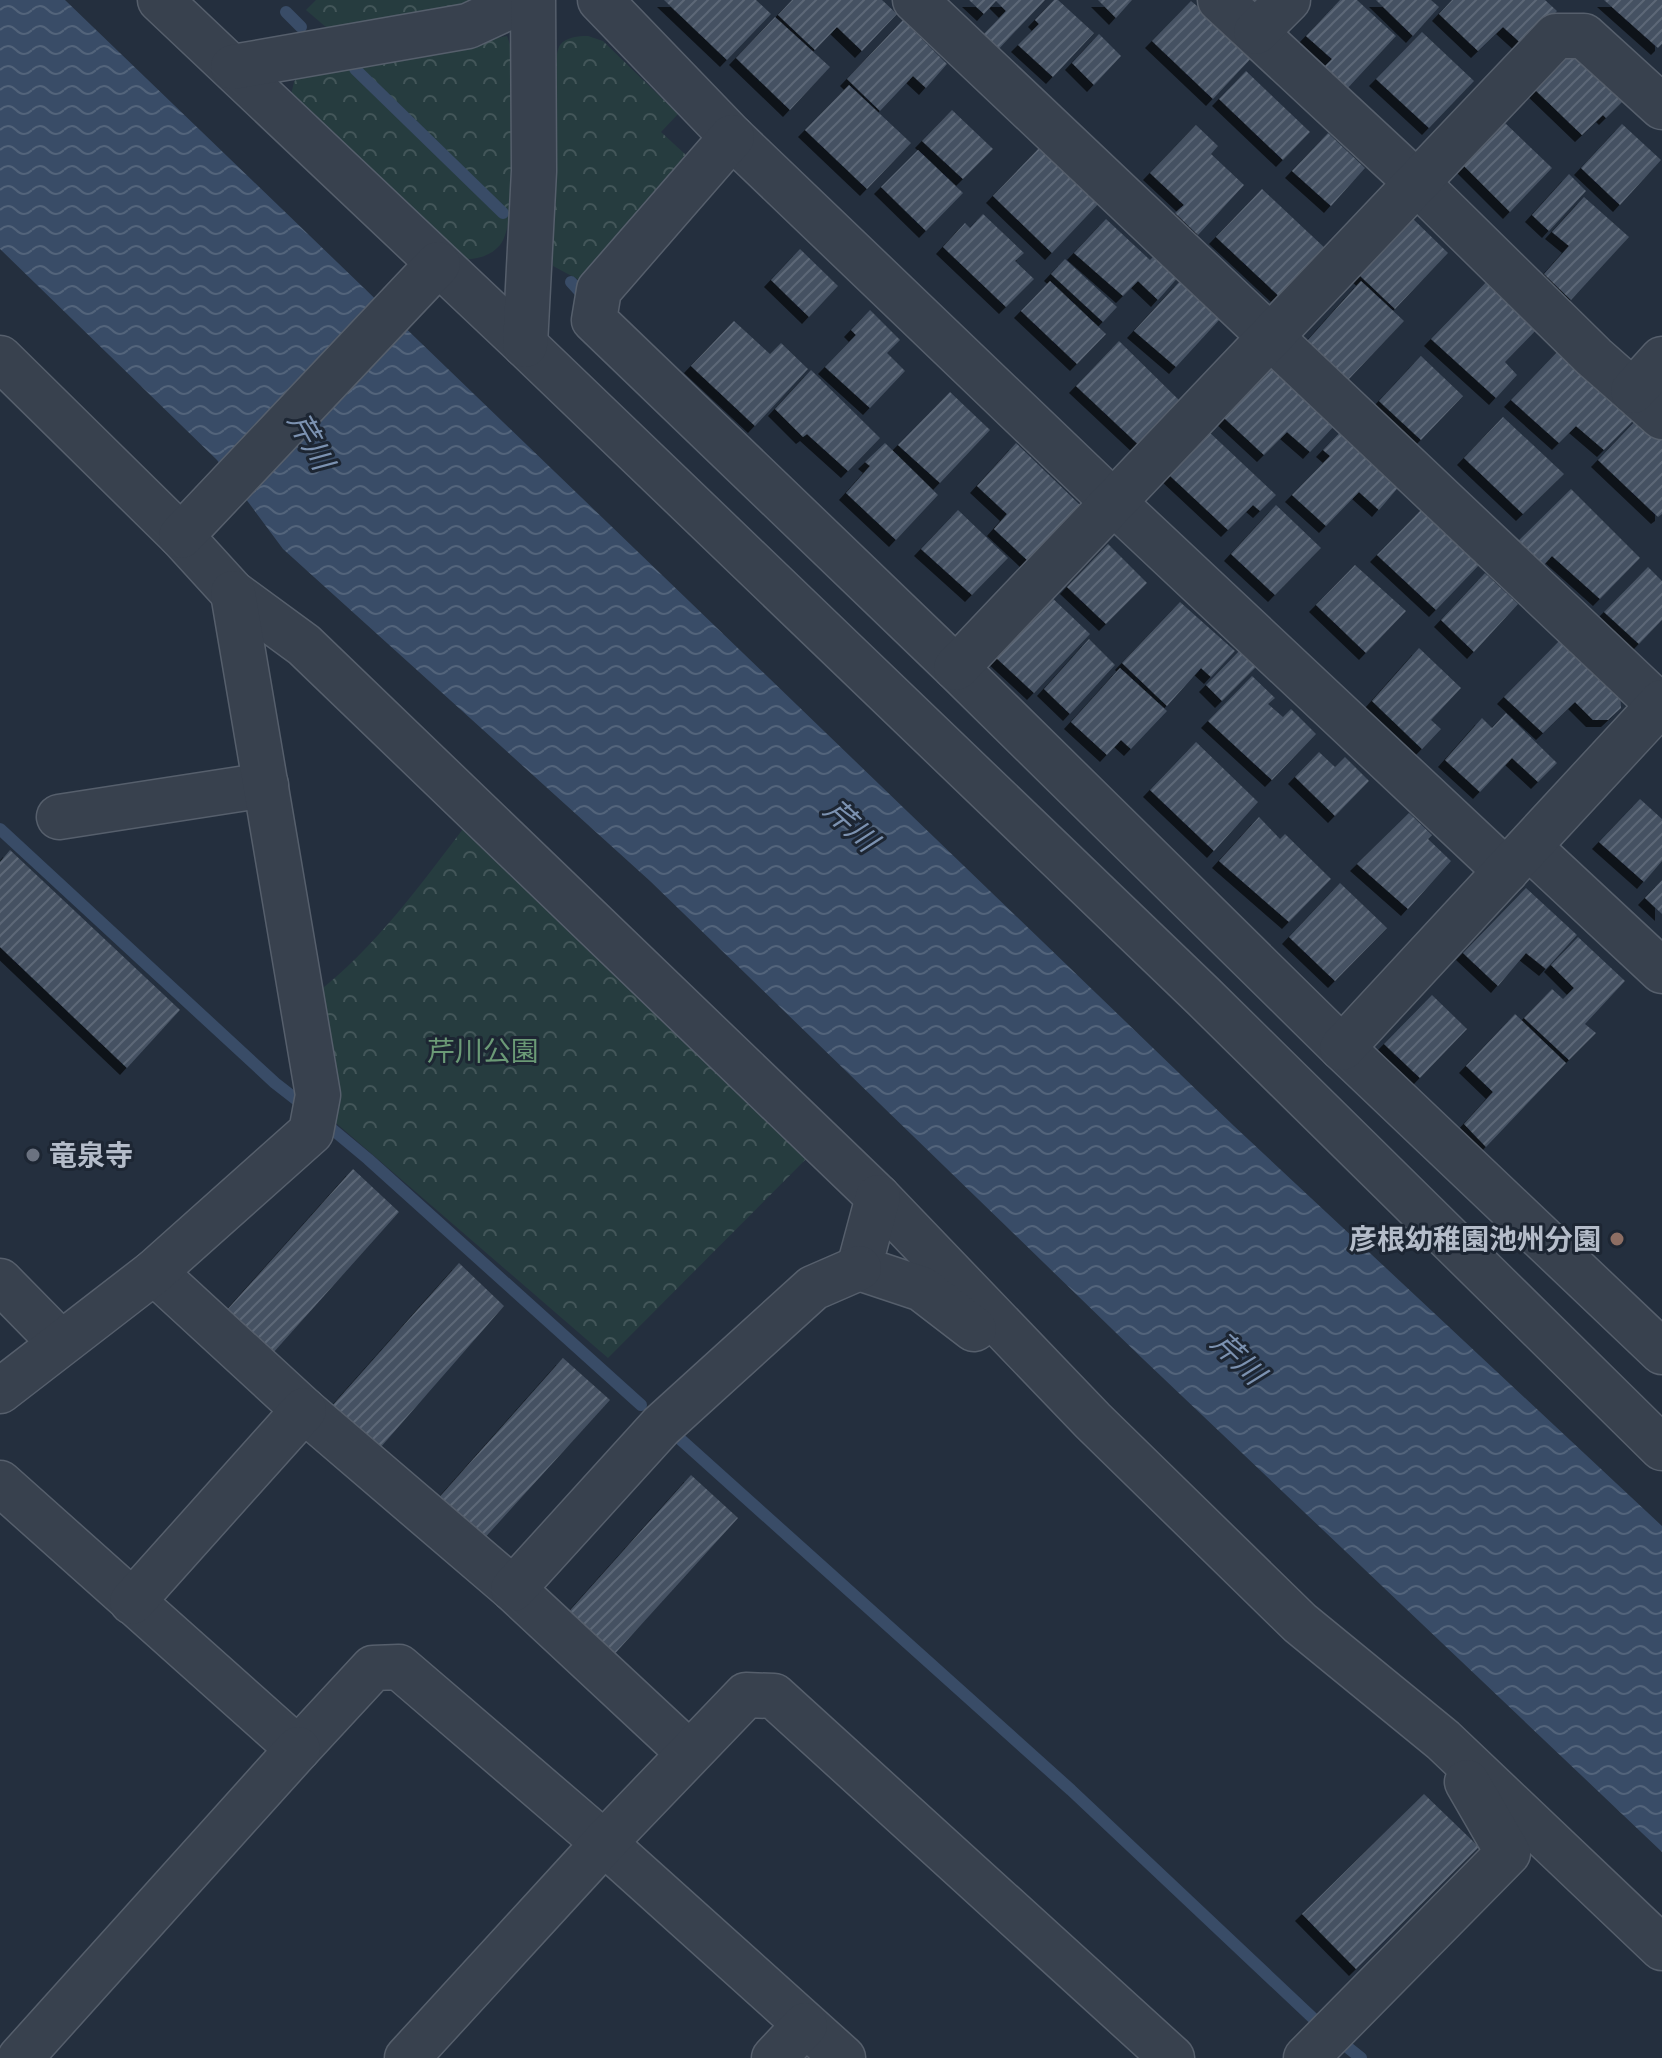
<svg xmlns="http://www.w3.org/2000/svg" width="1662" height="2058" font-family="Montserrat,'Noto Sans JP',sans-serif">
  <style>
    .park { fill: url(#park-crowns) }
    .water { fill: url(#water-waves) }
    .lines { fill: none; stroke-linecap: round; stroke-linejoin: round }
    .stream { stroke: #394c67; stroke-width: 12 }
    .building { fill: url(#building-hatch); filter: url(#shadow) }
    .minor-casing { stroke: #565f6c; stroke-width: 47 }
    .minor { stroke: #38414e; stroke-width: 44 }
    .worship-dot { fill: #6b7280; stroke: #1d2633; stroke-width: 3 }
    .education-dot { fill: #8d6e63; stroke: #1d2633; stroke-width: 3 }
    .labels { text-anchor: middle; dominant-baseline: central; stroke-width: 6; stroke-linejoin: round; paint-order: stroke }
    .park-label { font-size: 28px; fill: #6b9a76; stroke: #1d2633 }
    .poi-label { font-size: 28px; font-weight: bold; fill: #b4bcc9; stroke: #1d2633; text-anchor: start }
    .water-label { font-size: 30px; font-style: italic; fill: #7c92b1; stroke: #1d2633 }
  </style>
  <defs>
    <pattern id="park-crowns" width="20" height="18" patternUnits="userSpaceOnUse" patternTransform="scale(2)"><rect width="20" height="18" fill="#263c3f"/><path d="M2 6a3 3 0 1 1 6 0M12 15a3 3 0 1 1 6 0" fill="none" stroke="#435659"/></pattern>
    <pattern id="water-waves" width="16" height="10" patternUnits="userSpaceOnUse" patternTransform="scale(2)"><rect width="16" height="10" fill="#394c67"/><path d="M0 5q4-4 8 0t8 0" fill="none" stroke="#53647b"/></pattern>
    <pattern id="building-hatch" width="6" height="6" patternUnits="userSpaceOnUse" patternTransform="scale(2)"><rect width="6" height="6" fill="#455162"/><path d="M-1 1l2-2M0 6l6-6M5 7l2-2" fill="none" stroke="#5d6877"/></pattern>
    <filter id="shadow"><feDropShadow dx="-7" dy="7" stdDeviation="0" flood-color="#0009"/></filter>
  </defs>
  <rect width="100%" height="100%" fill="#242f3e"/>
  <!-- park -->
  <g class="park">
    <path d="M316 0H480L458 11 327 28 306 10Z"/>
    <path d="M507 36C510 45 515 56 516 66 517 98 518 224 500 245 490 257 474 260 460 259L291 95 294 82 300 74Z"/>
    <path d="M588 36 603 41 678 114 661 132 686 155 703 137 583 282 553 266C553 235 549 59 560 45 566 37 578 36 588 36Z"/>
    <path d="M466 825 809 1156 608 1358 336 1123 313 996C377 946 417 889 466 825Z"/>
  </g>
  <!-- water -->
  <path class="water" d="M0 0H65L1234 1126 1662 1526V1852L1143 1359 650 881 283 549 217 460 0 249Z"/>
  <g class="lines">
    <!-- stream -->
    <g class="stream">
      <path d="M286 12 301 27"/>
      <path d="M355 69 503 213"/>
      <path d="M571 282 582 294"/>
      <path d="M0 829 275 1083 302 1104"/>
      <path d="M326 1124 368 1159 641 1405"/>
      <path d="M679 1438 1071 1790 1316 2021"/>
      <path d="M1341 2042 1361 2058"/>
    </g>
  </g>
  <!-- building -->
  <g class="building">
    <path d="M664 0H756L771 14 727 60Z"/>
    <path d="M792 0H882L897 14 862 51 837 27 815 50 778 15Z"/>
    <path d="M969 0H1045L994 54 978 40 1006 11 996 1 984 14Z"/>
    <path d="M1054 0H1058L1094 33 1053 77 1018 45 1039 24 1035 20Z"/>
    <path d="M1098 0H1132L1116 18Z"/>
    <path d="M1340 0H1357L1396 36 1345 91 1321 70 1332 59 1306 36Z"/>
    <path d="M1376 0H1431L1439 7 1413 36Z"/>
    <path d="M1452 0H1545L1557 11 1524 46 1503 27 1478 51 1439 14Z"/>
    <path d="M1604 0H1662V44L1658 48Z"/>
    <path d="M1191 1 1255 54 1213 99 1152 41Z"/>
    <path d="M775 17 830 67 790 110 736 58Z"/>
    <path d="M903 20 947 64 926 88 913 76 880 111 847 79Z"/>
    <path d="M1422 32 1474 81 1429 128 1376 79Z"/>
    <path d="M1099 34 1121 56 1094 85 1072 63Z"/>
    <path d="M1576 51 1625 99 1606 118 1603 115 1582 135 1529 84 1560 52 1568 59Z"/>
    <path d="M1246 71 1310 132 1283 160 1219 99Z"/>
    <path d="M849 85 911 143 867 189 805 130Z"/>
    <path d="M952 110 993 149 963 179 922 141Z"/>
    <path d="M1504 122 1552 168 1510 212 1463 165Z"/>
    <path d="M1622 124 1661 160 1620 205 1581 168Z"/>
    <path d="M1196 125 1218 146 1211 154 1244 185 1198 235 1175 213 1184 205 1150 173Z"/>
    <path d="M1328 133 1365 168 1331 206 1292 171Z"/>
    <path d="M1043 144 1101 201 1052 253 993 196Z"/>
    <path d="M918 150 963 193 926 231 881 187Z"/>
    <path d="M1569 174 1586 191 1549 231 1532 215Z"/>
    <path d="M1262 189 1328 251 1281 298 1216 237Z"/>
    <path d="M1584 197 1629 237 1571 300 1544 274 1569 246 1552 232Z"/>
    <path d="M983 214 1024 253 1015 261 1034 279 1006 307 943 247 965 223 970 228Z"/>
    <path d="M1409 215 1448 253 1395 309 1355 271Z"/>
    <path d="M1106 219 1150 260 1158 252 1181 274 1158 300 1138 281 1123 296 1074 253Z"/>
    <path d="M800 249 838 286 809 317 771 280Z"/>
    <path d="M1065 259 1117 307 1103 322 1051 274Z"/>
    <path d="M1491 277 1542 324 1505 362 1517 375 1496 398 1431 339Z"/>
    <path d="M1181 280 1221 318 1176 367 1134 331Z"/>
    <path d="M1050 281 1106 334 1077 364 1021 311Z"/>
    <path d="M1361 281 1404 321 1348 380 1307 341Z"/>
    <path d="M870 310 900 340 887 353 905 371 870 408 825 367 856 335 851 330Z"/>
    <path d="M734 321 770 354 781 343 808 369 755 426 691 366Z"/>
    <path d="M1119 341 1183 404 1142 448 1076 386Z"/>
    <path d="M1564 345 1639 415 1604 450 1576 426 1559 443 1511 400Z"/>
    <path d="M1421 356 1463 396 1421 440 1379 401Z"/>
    <path d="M1272 367 1335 425 1310 452 1287 432 1264 455 1222 416Z"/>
    <path d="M811 370 880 438 848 471 807 434 803 437 775 409Z"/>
    <path d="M950 392 990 430 940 483 898 445Z"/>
    <path d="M1641 415 1662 435V514L1658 517 1598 460Z"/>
    <path d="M1503 417 1564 474 1523 514 1464 458Z"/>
    <path d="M1345 427 1402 483 1379 510 1359 492 1326 526 1292 495 1330 456 1323 450Z"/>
    <path d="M1207 430 1276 495 1260 511 1253 505 1228 530 1167 473Z"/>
    <path d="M885 443 938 495 896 540 846 493 870 466 865 462Z"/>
    <path d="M1016 443 1080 505 1027 560 994 529 1007 514 977 486Z"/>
    <path d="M1571 489 1640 558 1600 599 1552 556 1540 569 1514 545Z"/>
    <path d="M1276 505 1321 548 1275 595 1231 554Z"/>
    <path d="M1422 509 1480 564 1436 610 1377 555Z"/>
    <path d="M958 510 1008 558 972 595 921 549Z"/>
    <path d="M1108 544 1147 583 1106 624 1067 587Z"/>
    <path d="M1355 565 1406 611 1366 653 1316 605Z"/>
    <path d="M1648 567 1662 581V620L1639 644 1604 612Z"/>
    <path d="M1485 573 1518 604 1474 652 1441 620Z"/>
    <path d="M1048 594 1090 634 1034 693 992 654Z"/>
    <path d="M1180 602 1235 651 1211 677 1201 668 1167 706 1122 663Z"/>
    <path d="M1563 637 1620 692 1621 708 1608 720H1593L1575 702 1543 733 1504 697Z"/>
    <path d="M1089 639 1115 665 1070 714 1044 689Z"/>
    <path d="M1242 648 1258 665 1222 701 1206 685Z"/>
    <path d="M1419 648 1461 688 1431 720 1441 729 1422 749 1372 701Z"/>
    <path d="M1120 668 1167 711 1131 749 1121 740 1107 755 1071 722Z"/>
    <path d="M1252 676 1275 698 1268 704 1283 717 1291 709 1316 734 1272 780 1208 721Z"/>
    <path d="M1506 713 1557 763 1538 782 1512 758 1480 792 1445 760 1482 718 1492 728Z"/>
    <path d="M1196 742 1258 802 1214 851 1150 790Z"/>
    <path d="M1319 752 1335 767 1345 757 1369 781 1335 816 1295 777Z"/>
    <path d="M1640 799 1662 819V861L1644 882 1599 842Z"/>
    <path d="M1409 813 1432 835 1428 839 1451 861 1408 909 1357 864Z"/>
    <path d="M1259 817 1280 839 1285 834 1331 879 1289 922 1219 861Z"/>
    <path d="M10 850 180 1010 127 1068 0 947V862Z"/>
    <path d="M1662 880V914L1645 898Z"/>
    <path d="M1340 883 1387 928 1335 981 1289 937Z"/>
    <path d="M1526 888 1577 935 1546 969 1526 953 1498 986 1463 953Z"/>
    <path d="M1578 937 1625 981 1585 1024 1596 1033 1569 1060 1524 1018 1552 989 1563 999 1574 988 1551 965Z"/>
    <path d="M1432 995 1467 1029 1420 1078 1384 1044Z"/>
    <path d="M1515 1014 1566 1063 1486 1147 1464 1124 1493 1092 1466 1066Z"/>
    <path d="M353 1169 399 1212 273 1353 226 1311Z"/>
    <path d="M459 1263 504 1306 380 1448 332 1406Z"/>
    <path d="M563 1358 610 1400 481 1542 436 1501Z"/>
    <path d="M691 1475 738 1518 610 1659 565 1616Z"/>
    <path d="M1424 1794 1479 1847 1356 1969 1302 1914Z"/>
  </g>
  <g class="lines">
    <defs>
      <g id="minor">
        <path d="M160 0 525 345 1203 996 1662 1448"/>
        <path d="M600 0 732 137 1112 501 1506 871"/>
        <path d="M915 0 1659 705"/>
        <path d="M1220 0 1417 183 1594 357 1662 417"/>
        <path d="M1256 32 1288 0"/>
        <path d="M233 67 468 26 524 0"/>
        <path d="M732 137 599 290 594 320 956 668 1342 1048 1662 1352"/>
        <path d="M525 345 534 171 533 0"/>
        <path d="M0 358 181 536 233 593 304 645 878 1197 1093 1421 1300 1623 1443 1740 1662 1948"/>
        <path d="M1633 391 1662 359"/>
        <path d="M181 536 438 264"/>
        <path d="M956 668 1556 36H1584L1662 107"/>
        <path d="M59 817 266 785"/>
        <path d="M1529 847 1662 971"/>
        <path d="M1342 1048 1662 702"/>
        <path d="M878 1197 859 1268 922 1289 974 1329"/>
        <path d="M154 1272 304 1410 513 1589 689 1753"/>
        <path d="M0 1281 61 1343"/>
        <path d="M0 1391 154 1272 311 1132 318 1095 233 593"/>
        <path d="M0 1483 298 1749 373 1668 399 1667 604 1843 843 2058"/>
        <path d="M513 1589 661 1426 813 1288 859 1268"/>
        <path d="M132 1602 304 1410"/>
        <path d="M20 2058 298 1749"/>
        <path d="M407 2058 604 1843 746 1695 774 1696 1172 2058"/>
        <path d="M774 2058 805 2025"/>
        <path d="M1306 2058 1508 1853 1467 1782"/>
      </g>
    </defs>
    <!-- minor casing -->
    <use href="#minor" class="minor-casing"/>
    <!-- minor -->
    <use href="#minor" class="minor"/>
  </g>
  <!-- markers -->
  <circle class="worship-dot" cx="33" cy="1155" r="8"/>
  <circle class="education-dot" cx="1617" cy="1239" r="8"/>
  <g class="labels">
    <!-- park labels -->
    <g class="park-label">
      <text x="483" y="1051">芹川公園</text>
    </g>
    <!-- poi labels -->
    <g class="poi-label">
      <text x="49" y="1155">竜泉寺</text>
      <text x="1601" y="1239" text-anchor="end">彦根幼稚園池州分園</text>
    </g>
    <!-- water labels -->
    <g class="water-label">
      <text transform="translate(311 441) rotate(61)">芹川</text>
      <text transform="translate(851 825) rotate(43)">芹川</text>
      <text transform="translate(1238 1358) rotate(44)">芹川</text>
    </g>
  </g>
</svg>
